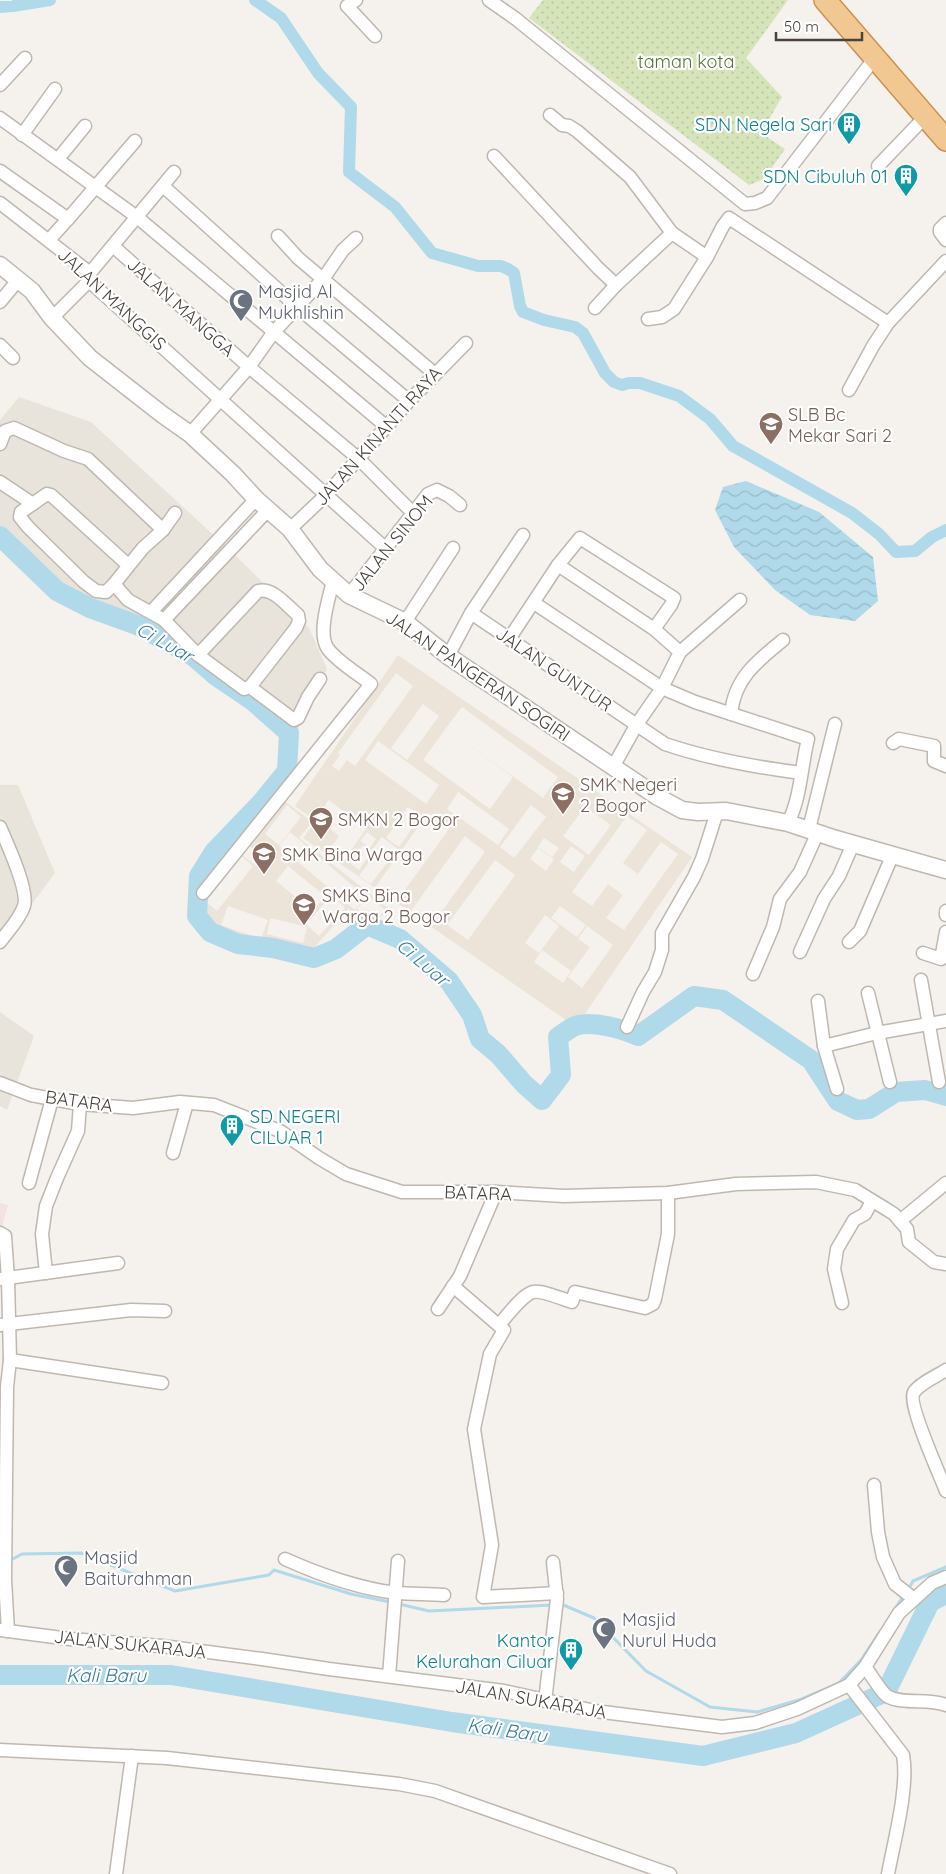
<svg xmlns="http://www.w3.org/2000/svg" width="946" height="1874" font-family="Quicksand,sans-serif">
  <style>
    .residential { fill: #e8e3db }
    .education { fill: #ece4d8; fill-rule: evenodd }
    .medical { fill: #f3e2e2 }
    .garden { fill: url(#garden-dots) }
    .water { fill: url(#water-waves) }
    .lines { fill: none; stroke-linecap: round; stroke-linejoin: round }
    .stream { stroke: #b0d9ea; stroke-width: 3 }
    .canal { stroke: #b0d9ea; stroke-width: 12 }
    .river { stroke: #b0d9ea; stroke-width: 20 }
    .minor-casing { stroke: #bfb8b0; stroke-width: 15 }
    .tertiary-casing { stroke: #bfb8b0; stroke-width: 19 }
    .trunk-casing { stroke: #ce904d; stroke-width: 24 }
    .minor { stroke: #fff; stroke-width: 12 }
    .tertiary { stroke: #fff; stroke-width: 16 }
    .trunk { stroke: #f2c892; stroke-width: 21 }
    .labels { text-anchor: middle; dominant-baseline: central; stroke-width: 4.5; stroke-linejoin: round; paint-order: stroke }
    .park-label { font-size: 18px; fill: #537533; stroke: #fff }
    .culture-label { font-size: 18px; fill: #0d838f; stroke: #fff; text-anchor: end }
    .worship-label { font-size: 18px; fill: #5b616d; stroke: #fff; text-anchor: start }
    .street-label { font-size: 18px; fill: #49423b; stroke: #fff }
    .education-label { font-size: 18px; fill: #785e54; stroke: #fff; text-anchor: start }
    .water-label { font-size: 19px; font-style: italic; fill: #3a7d9b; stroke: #fff }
  </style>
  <defs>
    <pattern id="garden-dots" width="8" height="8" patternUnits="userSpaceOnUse" patternTransform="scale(1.25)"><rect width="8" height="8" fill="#d6e4ba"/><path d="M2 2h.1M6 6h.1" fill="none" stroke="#b9c5a1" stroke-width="1.8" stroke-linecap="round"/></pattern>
    <pattern id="water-waves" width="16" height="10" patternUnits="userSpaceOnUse" patternTransform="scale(1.25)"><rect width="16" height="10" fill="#b0d9ea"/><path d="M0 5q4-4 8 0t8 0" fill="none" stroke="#99bbca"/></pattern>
  </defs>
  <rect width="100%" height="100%" fill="#f5f1ed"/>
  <!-- residential -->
  <g class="residential">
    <path d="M19 397 91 422 233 553 309 628 327 669 296 733 127 614 71 601 0 531V420Z"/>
    <path d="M0 785H18L55 873 0 947Z"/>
    <path d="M0 1012 34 1036 7 1110 0 1106Z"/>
  </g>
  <!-- education -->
  <g class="education">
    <path d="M398 655 692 857 576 1027 303 838 316 821 295 806ZM396 673 413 686 355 766 347 760 339 771 332 766 340 755 338 753ZM423 704 439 716 407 760 391 748ZM462 707 558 777 543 798 446 728ZM446 728 513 777 490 809 423 760ZM378 741 439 785 426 804 365 760ZM458 792 509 829 498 845 447 809ZM329 800 366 829 342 863 327 852 339 836 316 817ZM531 805 546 817 514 858 500 847ZM408 807 421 816 399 847 386 838ZM585 807 611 825 589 855 563 836ZM428 813 449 829 397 901 376 886ZM627 816 647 830 623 863 638 874 661 842 678 854 624 930 606 918 623 895 608 884 592 906 572 892ZM367 832 376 839 370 848 360 841ZM465 836 485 852 431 926 411 911ZM382 837 398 849 389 862 372 850ZM544 838 559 848 552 857 538 847ZM363 845 371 852 359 870 350 863ZM571 846 585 856 574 872 560 862ZM538 848 554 859 546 871 530 859ZM375 854 387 863 371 884 359 876ZM495 860 515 875 468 940 447 925ZM560 906 586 925 577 937 551 918ZM545 915 559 926 539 953 525 943ZM587 926 613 945 582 988 568 977 590 947 578 939ZM542 950 571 971 563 983 534 962Z"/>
    <path d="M281 798 312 822 299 838 388 908 371 928 348 909 314 948 256 946 216 931 193 911ZM287 805 301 817 279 845 265 834ZM290 832 366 897 355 910 279 846ZM249 846 266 859 259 868 242 855ZM240 855 253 866 217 911 204 900ZM288 866 325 896 313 911 276 881ZM332 895 345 908 319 936 306 924ZM368 896 385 910 373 923 357 909ZM228 906 268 920 261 939 221 925ZM270 918 307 927 303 943 267 934Z"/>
  </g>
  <!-- medical -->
  <path class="medical" d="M0 1203 8 1205 1 1230H0Z"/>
  <!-- garden -->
  <path class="garden" d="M543 0H788L746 58 782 97 761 133 785 149 764 179 749 185 529 18Z"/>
  <!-- water -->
  <path class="water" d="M746 481 819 512 873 557 878 601 855 621 810 615 775 590 734 547 715 510 723 487Z"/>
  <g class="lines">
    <!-- stream -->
    <g class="stream">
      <path d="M9 1561 22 1554 81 1553 175 1591 269 1575 274 1570 351 1594 390 1602"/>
      <path d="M908 1590 913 1581 946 1567"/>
      <path d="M399 1604 429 1611 552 1605"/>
      <path d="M561 1604 594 1618 646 1671 710 1707 757 1712 802 1699 839 1683 861 1660 881 1630"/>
      <path d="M894 1610 904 1595"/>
    </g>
    <!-- canal -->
    <g class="canal">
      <path d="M255 0 281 18 318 73 351 107 349 172 395 207 432 253 478 266H501L508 269 514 273 520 306 523 312 544 320 575 327 583 333 605 373 614 382 622 385 629 383H640L679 396 710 419 733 446 852 513 879 534 896 552 915 551 932 537 946 530"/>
      <path d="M0 7 13 6 50 0"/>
    </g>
    <!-- river -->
    <g class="river">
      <path d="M0 536 57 591 90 608 137 625 193 656 216 676 253 701 289 733 287 771 261 803 214 852 199 876 197 916 210 932 238 944 273 948 314 958 336 949 367 925 400 939 449 981 472 1015 480 1039 498 1054 524 1084 542 1100 561 1075 558 1037C564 1033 570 1028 575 1026 592 1020 623 1029 638 1036L694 996 723 1000 811 1060 838 1101 857 1110 869 1109 896 1092 925 1090 946 1096"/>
      <path d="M0 1675H171L452 1722 703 1756 796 1733 886 1692 930 1602 946 1594"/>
    </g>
    <defs>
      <g id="minor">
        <path d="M356 0 347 6 375 36"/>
        <path d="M489 0 516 19 745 204 755 203 767 198 874 59"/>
        <path d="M0 85 25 58"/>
        <path d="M550 115 562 125 569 126 577 131 630 177 672 233 707 257"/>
        <path d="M0 118 137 217 387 427"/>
        <path d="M22 135 55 89"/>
        <path d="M494 156 598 268 616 285"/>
        <path d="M58 159 85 126"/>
        <path d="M878 166 925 117"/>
        <path d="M0 171 68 219 135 141"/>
        <path d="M163 186 296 306 409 401"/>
        <path d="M0 203 90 273 89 281 385 548"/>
        <path d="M946 223 940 229V232L946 240"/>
        <path d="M278 236 298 258 435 374"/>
        <path d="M49 240 68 219"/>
        <path d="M113 246 249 367 359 459 413 513"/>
        <path d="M90 273 174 172"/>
        <path d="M0 302 19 279"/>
        <path d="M595 308 616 285 672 233"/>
        <path d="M52 318 89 281"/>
        <path d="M648 319 662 317 674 309 707 257 723 226 729 218 888 323"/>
        <path d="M0 345 13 358"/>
        <path d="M849 390 873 346 888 323 946 261"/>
        <path d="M190 434 249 367 273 333 323 279 343 250 356 238"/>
        <path d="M0 444 5 431 14 428 64 451 88 459 163 530"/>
        <path d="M0 482 33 504"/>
        <path d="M290 529 327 494 409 401 466 343"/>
        <path d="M128 565 51 495 47 494 21 512 20 517 28 527 84 582 96 591 106 592 114 584 128 600 164 620 198 655 244 689 250 687 294 720 298 718 308 697 320 679"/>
        <path d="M558 565 654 629 680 652 662 688 637 724 613 767"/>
        <path d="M114 584 143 548 163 530 175 513"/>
        <path d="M349 595 428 494 437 490 449 496 460 505"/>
        <path d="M534 603 662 688 695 702 808 739C801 767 801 797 788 823"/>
        <path d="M151 612 256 499"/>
        <path d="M471 613 665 744C709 759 755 767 801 773"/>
        <path d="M164 620 269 509"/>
        <path d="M405 622 453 548"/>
        <path d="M509 639 558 565 580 538 674 598 671 605 654 629"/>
        <path d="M680 652 740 600"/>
        <path d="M198 655 258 591C273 587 287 606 298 615L299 621 296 628 250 687"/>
        <path d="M448 656 471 613 523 535"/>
        <path d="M731 714C734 679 757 661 783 640"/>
        <path d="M893 743 899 739 934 746V761L946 766"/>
        <path d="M0 827C7 843 29 891 24 906 20 919 8 931 0 942"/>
        <path d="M809 829 835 724"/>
        <path d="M203 893 371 684C357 673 339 663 328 649 317 634 329 598 333 581"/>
        <path d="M946 911V915"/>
        <path d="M849 942 860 931 893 854"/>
        <path d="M800 952 824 899 839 876 853 844"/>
        <path d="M923 953 941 959 946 932"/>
        <path d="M753 974 773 927 780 899 800 872 818 832"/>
        <path d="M921 980 939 1082"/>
        <path d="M868 993 890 1082"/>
        <path d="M818 1001 824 1046 837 1089"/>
        <path d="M627 1027 643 992 655 972 662 950V933L694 877 702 859 717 812"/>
        <path d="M824 1046 877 1033 946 1021"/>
        <path d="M0 1083 31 1095 80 1104 133 1108 180 1102 214 1105 280 1131 319 1158 346 1174 402 1192H496L564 1196 668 1193 736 1184 816 1182 855 1190 886 1209 894 1214 907 1229 909 1242 934 1262 946 1264"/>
        <path d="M173 1153 187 1103"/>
        <path d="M29 1183 52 1099"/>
        <path d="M900 1221 946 1183"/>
        <path d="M0 1233 5 1236 8 1279 10 1360 7 1387 5 1580 8 1631"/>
        <path d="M46 1273 42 1234 46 1206 57 1178 78 1131 80 1104"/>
        <path d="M0 1279 118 1263"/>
        <path d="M453 1286 504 1330 490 1354 474 1429 492 1545 483 1597 557 1593"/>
        <path d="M842 1303 834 1269 837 1249 854 1220 865 1214 872 1201"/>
        <path d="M438 1309 460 1276 496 1192"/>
        <path d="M0 1325 131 1310 165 1311"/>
        <path d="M499 1325C507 1316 522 1295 533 1292 541 1290 563 1299 572 1302L575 1292 645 1308 653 1304 655 1299 668 1234V1193"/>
        <path d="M10 1360 162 1383"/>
        <path d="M946 1370C937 1376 920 1383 914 1392 907 1403 940 1475 946 1491"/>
        <path d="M874 1485 878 1532 883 1557 895 1584 914 1599"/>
        <path d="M285 1559C318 1574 361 1589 397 1593 413 1594 429 1594 444 1595"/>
        <path d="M0 1630 70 1639 162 1646 262 1659 329 1669 504 1691 595 1711 722 1727 755 1723 797 1709 849 1685 865 1667 899 1613 932 1583 946 1577"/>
        <path d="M865 1667C871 1674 881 1692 887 1696 902 1705 928 1698 946 1705"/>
        <path d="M389 1676 398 1561"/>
        <path d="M849 1685 903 1755C909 1787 894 1841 888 1874"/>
        <path d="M545 1701 557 1599 553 1562"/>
        <path d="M0 1750 167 1758 399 1784 435 1791 670 1874"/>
        <path d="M116 1874 132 1756"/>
      </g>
      <path id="tertiary" d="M0 265 32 291 52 318 90 358 163 415 190 434 233 474 256 499 290 529 320 569 349 595 405 622 448 656 658 797 682 810 698 812 726 811 788 823 836 839 946 870"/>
      <path id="trunk" d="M825 0 946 140"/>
    </defs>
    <!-- minor casing -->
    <use href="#minor" class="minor-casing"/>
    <!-- tertiary casing -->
    <use href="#tertiary" class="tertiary-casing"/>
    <!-- trunk casing -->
    <use href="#trunk" class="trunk-casing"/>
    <!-- minor -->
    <use href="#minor" class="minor"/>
    <!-- tertiary -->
    <use href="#tertiary" class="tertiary"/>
    <!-- trunk -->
    <use href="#trunk" class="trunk"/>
  </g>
  <!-- icons -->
  <defs>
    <symbol id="building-pin" viewBox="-11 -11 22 30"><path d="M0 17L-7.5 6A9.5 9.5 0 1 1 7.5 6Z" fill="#0f9aa8" stroke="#fff"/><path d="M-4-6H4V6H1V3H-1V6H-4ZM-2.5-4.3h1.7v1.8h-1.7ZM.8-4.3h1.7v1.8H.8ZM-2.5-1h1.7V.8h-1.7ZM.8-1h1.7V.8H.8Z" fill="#fff"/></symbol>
    <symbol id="mosque-pin" viewBox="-11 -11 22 30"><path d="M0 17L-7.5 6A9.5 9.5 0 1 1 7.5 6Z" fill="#6b7280" stroke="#fff"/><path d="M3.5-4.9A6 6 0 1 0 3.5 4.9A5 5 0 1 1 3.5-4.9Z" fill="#fff"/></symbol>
    <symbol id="school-pin" viewBox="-11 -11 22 30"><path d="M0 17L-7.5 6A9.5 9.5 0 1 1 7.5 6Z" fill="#8d6e63" stroke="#fff"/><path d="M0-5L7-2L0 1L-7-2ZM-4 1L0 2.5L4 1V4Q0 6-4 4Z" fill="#fff"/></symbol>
  </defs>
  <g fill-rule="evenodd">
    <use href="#building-pin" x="835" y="110" width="28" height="38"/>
    <use href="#building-pin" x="892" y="162" width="28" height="38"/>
    <use href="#mosque-pin" x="227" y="287" width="28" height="38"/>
    <use href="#school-pin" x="757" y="410" width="28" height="38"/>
    <use href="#school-pin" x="549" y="780" width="28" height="38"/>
    <use href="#school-pin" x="307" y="805" width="28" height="38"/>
    <use href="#school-pin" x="250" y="840" width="28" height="38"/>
    <use href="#school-pin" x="290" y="891" width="28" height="38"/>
    <use href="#building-pin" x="218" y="1112" width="28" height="38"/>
    <use href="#mosque-pin" x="52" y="1553" width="28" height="38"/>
    <use href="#mosque-pin" x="590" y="1615" width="28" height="38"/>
    <use href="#building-pin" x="557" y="1636" width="28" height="38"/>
  </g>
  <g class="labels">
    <!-- park labels -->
    <g class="park-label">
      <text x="686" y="61">taman kota</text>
    </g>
    <!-- culture labels -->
    <g class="culture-label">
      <text x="832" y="124">SDN Negela Sari</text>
      <text x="888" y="176">SDN Cibuluh 01</text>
      <text x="250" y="1116" text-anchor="start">SD NEGERI<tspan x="250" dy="21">CILUAR 1</tspan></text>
      <text x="554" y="1640">Kantor<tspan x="554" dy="21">Kelurahan Ciluar</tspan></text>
    </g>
    <!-- worship labels -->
    <g class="worship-label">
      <text x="258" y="291">Masjid Al<tspan x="258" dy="21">Mukhlishin</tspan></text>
      <text x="84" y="1557">Masjid<tspan x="84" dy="21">Baiturahman</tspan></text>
      <text x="622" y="1619">Masjid<tspan x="622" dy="21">Nurul Huda</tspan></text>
    </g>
    <!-- street labels -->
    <g class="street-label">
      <text transform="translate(112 299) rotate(43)">JALAN MANGGIS</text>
      <text transform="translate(181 307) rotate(42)">JALAN MANGGA</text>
      <text transform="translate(378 436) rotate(-48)">JALAN KINANTI RAYA</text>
      <text transform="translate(392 543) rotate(-51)">JALAN SINOM</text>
      <text transform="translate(554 669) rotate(34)">JALAN GUNTUR</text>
      <text transform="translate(478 676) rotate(34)">JALAN PANGERAN SOGIRI</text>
      <text transform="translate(79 1101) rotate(8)">BATARA</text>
      <text transform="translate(478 1193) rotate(2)">BATARA</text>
      <text transform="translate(130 1644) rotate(6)">JALAN SUKARAJA</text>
      <text transform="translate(531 1699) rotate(10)">JALAN SUKARAJA</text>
    </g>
    <!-- education labels -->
    <g class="education-label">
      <text x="788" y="414">SLB Bc<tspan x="788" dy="21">Mekar Sari 2</tspan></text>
      <text x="580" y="784">SMK Negeri<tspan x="580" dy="21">2 Bogor</tspan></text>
      <text x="338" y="819">SMKN 2 Bogor</text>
      <text x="282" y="854">SMK Bina Warga</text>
      <text x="322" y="895">SMKS Bina<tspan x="322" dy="21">Warga 2 Bogor</tspan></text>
    </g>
    <!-- water labels -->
    <g class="water-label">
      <text transform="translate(165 642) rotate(29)">Ci Luar</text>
      <text transform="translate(423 962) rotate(40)">Ci Luar</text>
      <text x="106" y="1675">Kali Baru</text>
      <text transform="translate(507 1730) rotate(8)">Kali Baru</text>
    </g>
  </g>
  <!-- scale -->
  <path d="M776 32v8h86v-8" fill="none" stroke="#49423b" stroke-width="2.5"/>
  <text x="784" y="32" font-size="15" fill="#49423b" stroke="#ffffff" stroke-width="4" paint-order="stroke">50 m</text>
</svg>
